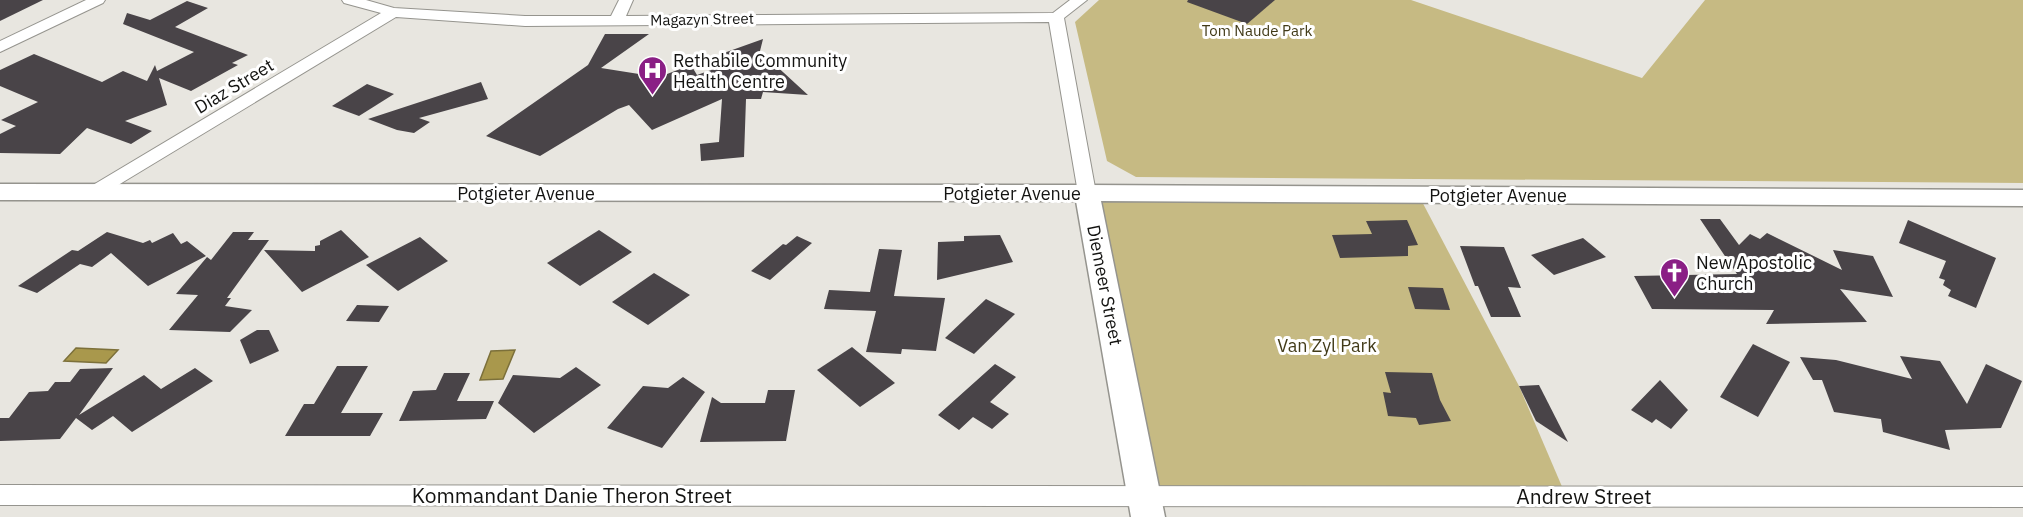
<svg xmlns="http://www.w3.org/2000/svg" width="2023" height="517" font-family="'IBM Plex Sans',sans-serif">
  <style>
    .green { fill: #c6ba83 }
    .water { fill: #a9984c; stroke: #7c703a; stroke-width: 1.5 }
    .building { fill: #494448 }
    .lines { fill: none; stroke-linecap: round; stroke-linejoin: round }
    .street-casing { stroke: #95948e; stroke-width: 2 }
    .secondary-casing { stroke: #95948e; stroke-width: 3 }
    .street { fill: #fff; fill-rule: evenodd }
    .secondary { fill: #fff; fill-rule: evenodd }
    .labels { text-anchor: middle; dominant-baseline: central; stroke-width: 6; stroke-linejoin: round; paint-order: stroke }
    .far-street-label { font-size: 15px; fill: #131311; stroke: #fff }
    .far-park-label { font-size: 15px; fill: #413a18; stroke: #fff }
    .poi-label { font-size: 18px; fill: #131311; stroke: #fff; text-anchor: start }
    .street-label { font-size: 18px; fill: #131311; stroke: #fff }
    .park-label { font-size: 18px; fill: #413a18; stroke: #fff }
    .near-street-label { font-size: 21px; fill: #131311; stroke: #fff }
  </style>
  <rect width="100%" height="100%" fill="#e8e6e0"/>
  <!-- green -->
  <g class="green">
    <path d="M1099 0H1411L1642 78 1705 0H2023V183L1136 177 1107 161 1075 22Z"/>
    <path d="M1087 193 1418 194 1519 386 1566 496 1144 494Z"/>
  </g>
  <!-- water -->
  <g class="water">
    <path d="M76 348 118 350 106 363 64 361Z"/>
    <path d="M515 350 503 379 480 380 491 351Z"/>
  </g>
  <!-- building -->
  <g class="building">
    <path d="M0 0H43L0 21Z"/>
    <path d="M1188 0H1275L1247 24 1187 2Z"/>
    <path d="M187 1 208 8 175 27 248 55 232 63 238 65 191 91 159 78 167 105 125 121 152 131 131 144 87 128 60 154 0 153V134L16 126 1 120 38 102 0 86V70L34 54 102 82 123 71 147 81 155 65 157 71 194 52 123 24 127 13 150 20Z"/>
    <path d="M605 34H649L601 68 639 74 644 80 643 83 691 65 697 75 717 68 721 54 763 39 760 51 808 95 763 92 761 99H746L744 157 701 161 700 144 719 142 722 99 652 130 629 105 618 109 540 156 486 136 588 65Z"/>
    <path d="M481 82 488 99 419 118 430 122 414 133 397 130 368 119Z"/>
    <path d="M367 84 394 94 359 116 332 106Z"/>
    <path d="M1700 219H1720L1739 245 1750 234 1760 239 1767 233 1842 270 1833 250 1873 256 1893 297 1840 289 1867 322 1766 324 1774 310 1652 309 1634 276 1737 274Z"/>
    <path d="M1407 220 1418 245 1408 246V256L1340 258 1332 235 1372 234 1366 221Z"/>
    <path d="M1908 220 1996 258 1976 308 1948 296 1951 290 1943 285 1945 280 1939 278 1946 261 1899 243Z"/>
    <path d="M341 230 369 257 302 292 264 250 315 251V246L320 245V241Z"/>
    <path d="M599 230 632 252 580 286 547 263Z"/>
    <path d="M107 232 143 243 150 240 152 243 173 233 181 244 187 241 206 256 148 286 111 253 92 267 80 264 37 293 18 286 72 250 78 251Z"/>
    <path d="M233 232H254L248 240H269L227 298H231L225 306 252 310 230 332 169 330 198 295 176 294 207 257 211 260Z"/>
    <path d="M1000 235 1013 262 937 280 938 242 964 241V236Z"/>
    <path d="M797 236 812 243 770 280 751 271 783 244 786 245Z"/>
    <path d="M420 237 448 261 398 291 366 265Z"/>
    <path d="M1583 238 1606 257 1554 275 1531 255Z"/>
    <path d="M1460 246 1504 247 1521 288 1508 287 1521 317H1491L1478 286H1475Z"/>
    <path d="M879 249 902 250 894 296 945 298 936 351 902 349 901 354 866 352 876 311 824 309 829 290 870 292Z"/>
    <path d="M654 273 690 295 648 325 612 302Z"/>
    <path d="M1408 287 1443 288 1450 310 1415 309Z"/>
    <path d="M986 299 1015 314 974 354 945 338Z"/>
    <path d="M357 305 389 306 379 322 346 321Z"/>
    <path d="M257 330H269L279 351 250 364 240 340Z"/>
    <path d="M1753 344 1790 362 1758 417 1720 397Z"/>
    <path d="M852 347 895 383 860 407 817 370Z"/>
    <path d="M1900 356 1940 361 1967 404 1986 364 2022 381 2001 428 1945 430 1950 450 1883 432 1881 419 1834 412 1822 380H1813L1800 357 1836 360 1912 379Z"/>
    <path d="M995 364 1016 377 990 402 1009 414 992 429 973 417 959 430 938 415Z"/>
    <path d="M337 366H368L341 413H383L370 436H285L304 404H314Z"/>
    <path d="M576 367 601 385 534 433 498 403 513 375 560 378Z"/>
    <path d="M113 368 79 415 144 375 161 389 195 368 213 381 132 432 113 416 92 430 76 418 60 439 0 441V418H9L29 392 48 391 55 382H70L80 369Z"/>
    <path d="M1385 372 1432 373 1440 400 1451 421 1419 425 1416 418 1388 416 1383 392 1391 393Z"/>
    <path d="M444 373H470L457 401H494L486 419 399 421 413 391 436 390Z"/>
    <path d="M683 377 705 392 662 448 607 428 643 386 668 388Z"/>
    <path d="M1660 380 1688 410 1671 429 1656 419 1652 423 1631 410Z"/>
    <path d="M1539 385 1568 442 1536 421 1519 386Z"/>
    <path d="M768 390H795L786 441 700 442 712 397 721 403H765Z"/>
  </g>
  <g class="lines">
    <defs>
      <g id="street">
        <path d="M86 0H105L103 3 0 52V41Z"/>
        <path d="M342 0H366L394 8 525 16H611L619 0H633L626 16 1053 13 1070 0H1087L1064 18 1096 193 1093 197H1081L1078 193 1049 22 525 26 396 17 100 196H88L85 192 88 188 381 13 344 3Z"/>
        <path d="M0 485 2023 487V507L0 505Z"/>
      </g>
      <path id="secondary" d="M0 184 1087 185 2023 190V206L1101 201 1165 517H1131L1076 201 0 200Z"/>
    </defs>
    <!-- street casing -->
    <use href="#street" class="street-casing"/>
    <!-- secondary casing -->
    <use href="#secondary" class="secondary-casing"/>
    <!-- street -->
    <use href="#street" class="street"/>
    <!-- secondary -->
    <use href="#secondary" class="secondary"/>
  </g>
  <!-- icons -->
  <defs>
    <symbol id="hospital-pin" viewBox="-11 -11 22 30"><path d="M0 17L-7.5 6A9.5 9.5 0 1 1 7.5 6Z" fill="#8a1f85" stroke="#fff"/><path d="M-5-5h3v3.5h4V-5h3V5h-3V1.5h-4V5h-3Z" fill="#fff"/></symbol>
    <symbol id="church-pin" viewBox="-11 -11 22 30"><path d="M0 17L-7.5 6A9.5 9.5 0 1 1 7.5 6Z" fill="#8a1f85" stroke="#fff"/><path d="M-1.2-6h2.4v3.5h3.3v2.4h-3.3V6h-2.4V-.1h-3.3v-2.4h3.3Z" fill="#fff"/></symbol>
  </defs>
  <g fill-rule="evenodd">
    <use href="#hospital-pin" x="636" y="54" width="33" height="45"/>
    <use href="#church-pin" x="1658" y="256" width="33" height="45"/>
  </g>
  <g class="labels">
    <!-- far-street labels -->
    <g class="far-street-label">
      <text transform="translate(702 19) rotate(-1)">Magazyn Street</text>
    </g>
    <!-- far-park labels -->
    <g class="far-park-label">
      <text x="1257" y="30">Tom Naude Park</text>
    </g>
    <!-- poi labels -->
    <g class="poi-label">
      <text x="673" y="60">Rethabile Community<tspan x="673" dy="21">Health Centre</tspan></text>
      <text x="1696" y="262">New Apostolic<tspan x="1696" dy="21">Church</tspan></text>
    </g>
    <!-- street labels -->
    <g class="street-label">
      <text transform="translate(234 86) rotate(-31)">Diaz Street</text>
      <text x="526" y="193">Potgieter Avenue</text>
      <text x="1012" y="193">Potgieter Avenue</text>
      <text x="1498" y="195">Potgieter Avenue</text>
      <text transform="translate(1105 285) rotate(79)">Diemeer Street</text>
    </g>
    <!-- park labels -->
    <g class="park-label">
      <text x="1327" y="345">Van Zyl Park</text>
    </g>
    <!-- near-street labels -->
    <g class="near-street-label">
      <text x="572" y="495">Kommandant Danie Theron Street</text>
      <text x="1584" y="496">Andrew Street</text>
    </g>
  </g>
</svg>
